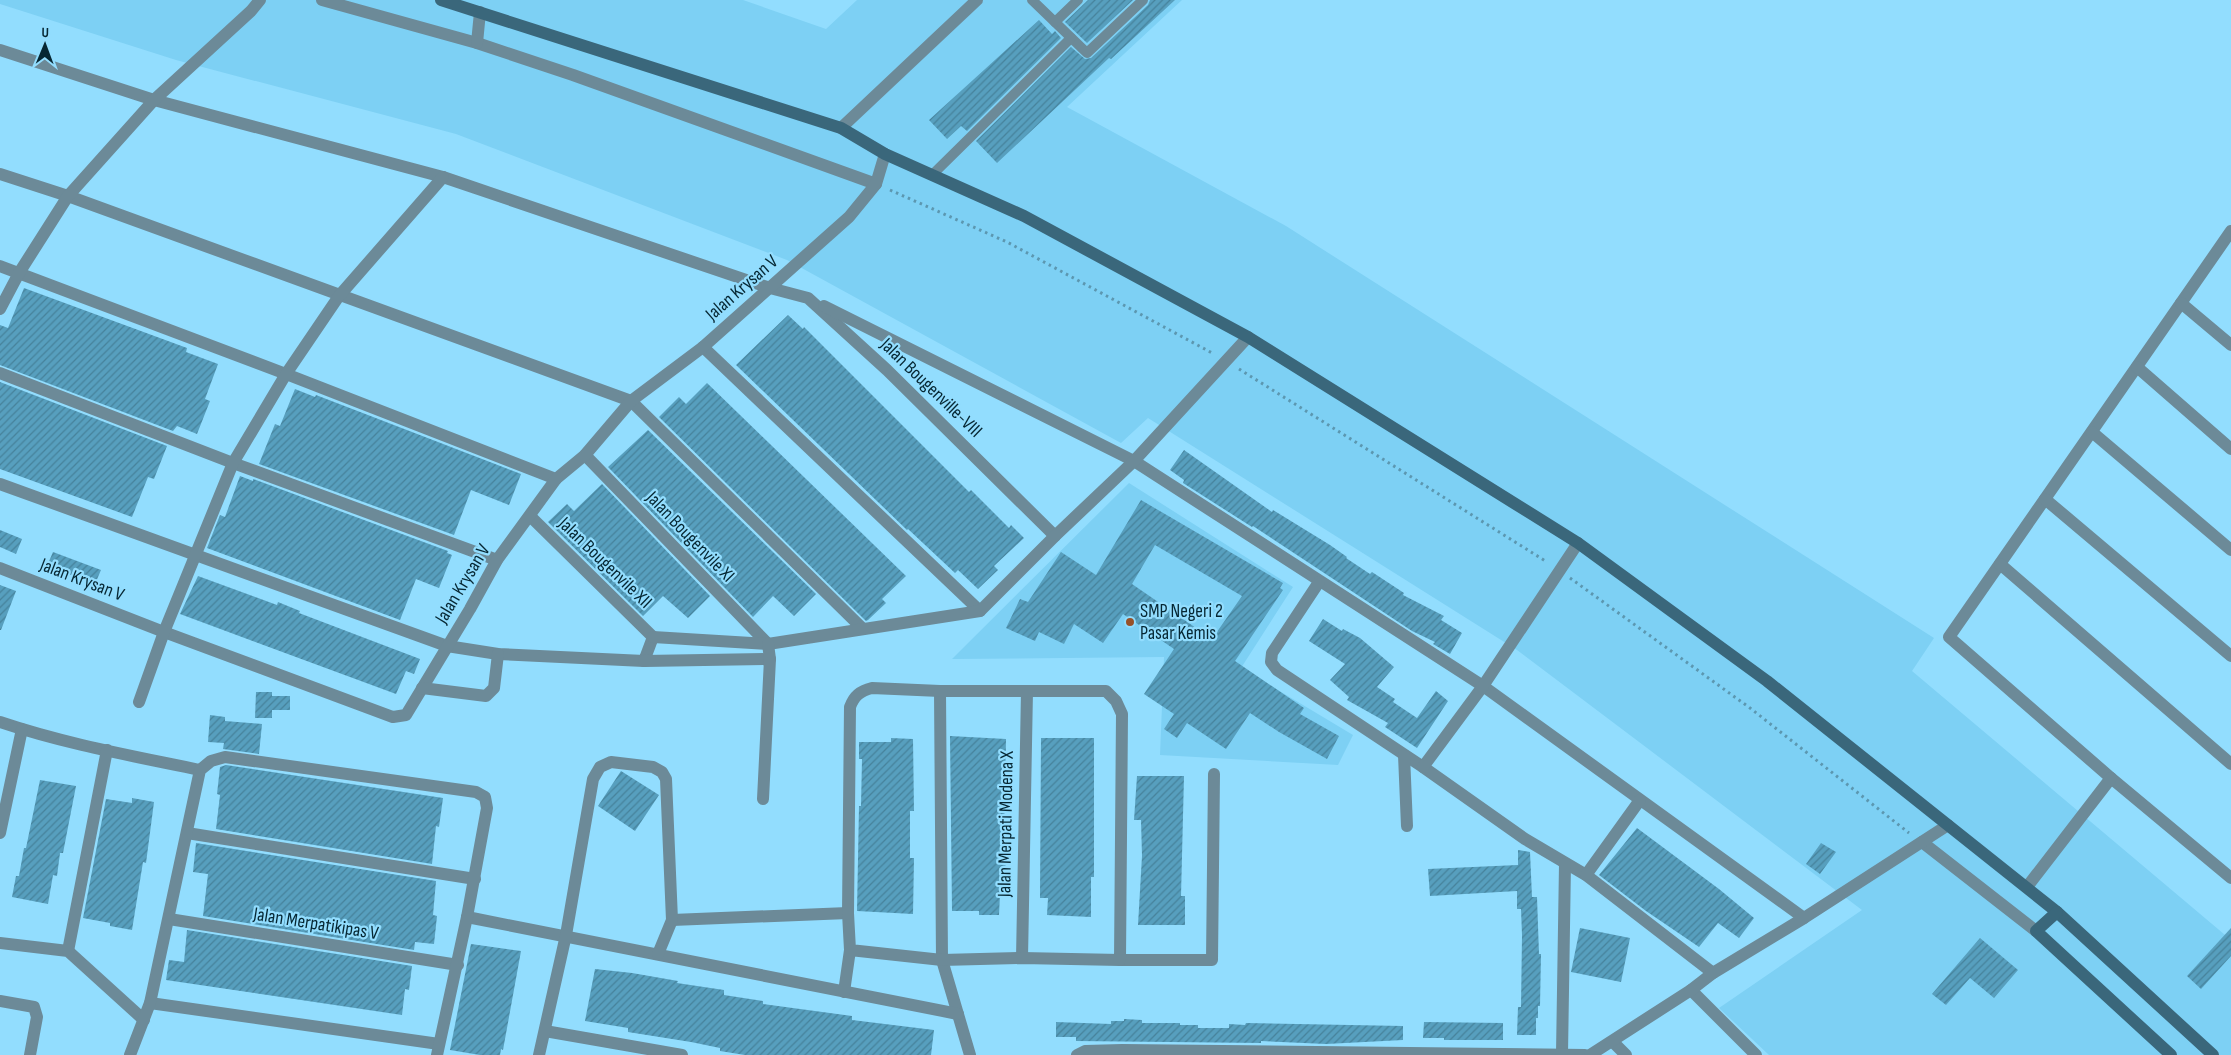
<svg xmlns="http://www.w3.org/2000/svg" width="2231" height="1055" font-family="'Sofia Sans Condensed',sans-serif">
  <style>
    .built { fill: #7dd0f4 }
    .building { fill: url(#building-hatch); fill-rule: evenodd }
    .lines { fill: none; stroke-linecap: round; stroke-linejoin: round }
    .path { stroke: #5c97b0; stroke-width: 3; stroke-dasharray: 2.5 4; stroke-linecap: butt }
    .lane { stroke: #6c8a98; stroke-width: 10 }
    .street { stroke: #6c8a98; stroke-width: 12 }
    .secondary { stroke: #3a677b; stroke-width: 12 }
    .poi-dot { fill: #975129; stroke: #92ddfe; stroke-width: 2 }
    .labels { text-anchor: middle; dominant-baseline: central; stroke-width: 4.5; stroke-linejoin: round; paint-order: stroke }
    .street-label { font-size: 19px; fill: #062733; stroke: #92ddfe }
    .poi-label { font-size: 19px; fill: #062733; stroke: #92ddfe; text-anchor: start }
  </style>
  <defs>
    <pattern id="building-hatch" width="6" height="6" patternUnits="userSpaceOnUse" patternTransform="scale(1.25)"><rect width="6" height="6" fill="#579fbe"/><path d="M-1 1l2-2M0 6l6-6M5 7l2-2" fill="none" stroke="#46829b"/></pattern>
  </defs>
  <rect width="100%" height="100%" fill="#92ddfe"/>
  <!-- built -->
  <g class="built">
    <path d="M0 0H743L826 29 857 0H1182L1067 107 1286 226 1934 638 1912 671 2231 940V1055H1769L1719 1008 1862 910 1517 650 1148 418 1121 443 787 260 456 134 176 60 0 4Z"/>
    <path d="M1129 483 1293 587 1241 668 1353 735 1338 765 1160 755 1164 657 952 659Z"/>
  </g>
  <!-- building -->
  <g class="building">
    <path d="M1088 0H1133L1087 43 1065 22Z"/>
    <path d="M1150 0H1175L1111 59 1109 58 997 163 976 141 1071 47 1085 59 1091 58 1148 5Z"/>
    <path d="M1039 20 1052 34 1055 31 1061 38 967 131 961 126 947 139 929 120Z"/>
    <path d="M24 288 187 348 186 352 218 364 205 399 210 401 197 434 177 426 173 431 0 365V325L8 328Z"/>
    <path d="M788 315 803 329 804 327 969 492 971 490 1009 528 1011 525 1024 538 994 566 998 570 978 589 958 570 955 573 908 529 907 530 736 365Z"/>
    <path d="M0 382 167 446 154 479 148 477 132 517 0 469Z"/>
    <path d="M707 383 906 576 882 599 886 603 868 620 866 621 659 417 679 397 686 404Z"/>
    <path d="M295 389 315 397 316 395 521 474 509 505 471 490 454 535 259 464 275 424 280 426Z"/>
    <path d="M648 430 816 594 794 616 773 596 753 617 608 467Z"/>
    <path d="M1184 450 1272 512 1273 510 1330 545 1347 557 1346 558 1370 574 1372 572 1404 593 1403 595 1444 616 1441 620 1462 633 1450 654 1433 644 1435 642 1412 631 1253 526 1252 527 1183 483 1184 480 1170 470Z"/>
    <path d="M240 476 253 481V479L448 551 447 553 452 555 439 588 416 579 400 620 207 548 220 515 225 517Z"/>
    <path d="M602 484 710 596 688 618 663 596 643 616 548 522 567 504 574 511Z"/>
    <path d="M1141 500 1283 583 1280 588 1283 590 1235 661 1304 708 1300 714 1339 736 1327 759 1279 732 1250 713 1226 749 1187 723 1177 738 1164 729 1174 714 1144 694 1174 649 1123 614 1103 643 1074 624 1064 644 1039 632 1035 641 1006 628 1020 599 1028 602 1061 552 1096 575ZM1155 545 1242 596 1212 639 1132 584Z"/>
    <path d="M0 530 22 539 16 554 0 547Z"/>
    <path d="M53 552 101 570 95 584 47 566Z"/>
    <path d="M198 576 277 605 278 602 300 611 299 613 420 659 414 674 406 671 396 694 180 614Z"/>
    <path d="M0 585 16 591 1 630H0Z"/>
    <path d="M1323 619 1342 631 1343 629 1360 638 1394 667 1377 687 1395 699 1393 702 1417 718 1436 691 1448 701 1417 748 1385 727 1388 723 1347 700 1349 697 1330 680 1345 664 1309 641Z"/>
    <path d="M256 692H272V696H290V710H272V718H255Z"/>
    <path d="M210 715 225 717V721L262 724 259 754 223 749 224 743 208 742Z"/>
    <path d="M950 736 1006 739 1004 839 1006 874H1001L999 915H979V911H952Z"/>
    <path d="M891 738 913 739 914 811H910V858H914L913 914 857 911 859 806H861L862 759H859V742H891Z"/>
    <path d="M1041 738H1094V877H1091V917L1047 915 1048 898H1040Z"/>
    <path d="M226 765 443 798 439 827 436 826 432 864 216 829 220 795 217 794 220 767Z"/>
    <path d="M621 771 659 795 635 831 598 806Z"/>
    <path d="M1137 776H1184L1181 896H1185V925H1138L1142 856 1141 820H1134Z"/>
    <path d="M40 780 76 786 63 853H60L57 876 53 875 48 904 12 897 16 876H19L24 848H26Z"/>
    <path d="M132 798 154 802 146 863 143 862 132 930 110 926V923L83 918 106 799 132 803Z"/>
    <path d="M1637 828 1719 889 1754 918 1739 938 1718 923 1699 947 1646 911 1599 875Z"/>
    <path d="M196 843 436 881 433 915 437 916 434 944 415 942 414 950 203 916 208 874 193 872Z"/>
    <path d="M1821 843 1836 852 1820 874 1806 864Z"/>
    <path d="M1518 850 1530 852 1532 897H1537L1539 954H1541L1540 1006H1538V1018H1536V1035H1517L1518 1007H1521L1522 935 1521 909H1517V891L1430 896 1428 869 1518 865Z"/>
    <path d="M1580 928 1630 938 1621 982 1571 972Z"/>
    <path d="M2231 928V956L2201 989 2187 976Z"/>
    <path d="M187 930 412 966 409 990 405 989 402 1015 166 980 169 960 184 962Z"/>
    <path d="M1980 938 2018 970 1994 998 1970 978 1946 1005 1932 994Z"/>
    <path d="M471 944 521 951 503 1050 501 1049 500 1055H480L450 1050Z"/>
    <path d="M595 969 632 973 678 981 677 983 724 990V995L763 1001V1004L852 1016V1020L934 1030 931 1055H745L720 1051V1048L691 1042 628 1032V1028L585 1021Z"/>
    <path d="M1124 1019 1142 1020V1023H1180V1025H1198V1028H1229V1024L1245 1025 1246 1023 1403 1026V1040L1326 1044 1261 1041V1043L1076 1041V1037H1056V1022L1111 1024V1021H1124Z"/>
    <path d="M1424 1022 1503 1023V1040H1444V1038H1423Z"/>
  </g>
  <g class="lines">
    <!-- path -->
    <g class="path">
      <path d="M890 190 1007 242 1214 354"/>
      <path d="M1239 369 1547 562"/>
      <path d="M1570 578 1750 708 1909 833"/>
    </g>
    <!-- lane -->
    <g class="lane">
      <path d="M1032 0 1087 53 1143 0"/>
      <path d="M1055 22 1078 0"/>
      <path d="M932 175 1071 38"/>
    </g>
    <!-- street -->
    <g class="street">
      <path d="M322 0 477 43 573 75 876 184"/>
      <path d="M477 43 480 12"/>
      <path d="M0 50 154 100 443 177 770 288 808 298 887 370 1055 536"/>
      <path d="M841 128 977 0"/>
      <path d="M0 174 68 196 631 401 863 629"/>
      <path d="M2231 231 1949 637 2111 778 2231 878"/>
      <path d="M0 266 286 374 556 479"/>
      <path d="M2181 303 2231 345"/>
      <path d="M824 306 1134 461 1483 686 1804 918"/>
      <path d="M0 309 19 273 68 196 154 100 251 11 260 0"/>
      <path d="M703 347 980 611"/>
      <path d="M2137 367 2231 449"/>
      <path d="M0 373 233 463 497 560"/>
      <path d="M2092 432 2231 550"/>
      <path d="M585 455 768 644"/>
      <path d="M0 484 447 646 498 654 644 661 653 637"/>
      <path d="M2045 499 2231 656"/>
      <path d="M530 516 653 637"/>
      <path d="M2000 564 2231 764"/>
      <path d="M0 568 164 632 393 717 406 715 470 609 497 560 556 479 585 455 631 401 703 347 849 217 876 184 885 154"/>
      <path d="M1319 582 1272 653 1271 662 1277 670 1423 767 1525 839 1586 875 1713 973"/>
      <path d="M653 637 768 644 980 611 1055 536 1134 461 1248 337"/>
      <path d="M644 661 770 659"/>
      <path d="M422 688 486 696 494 688 498 654"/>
      <path d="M940 691 942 960 970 1055"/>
      <path d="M139 702 164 632 233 463 286 374 339 296 443 177"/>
      <path d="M0 722C65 744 133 756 200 770"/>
      <path d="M1404 755 1407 826"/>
      <path d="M1423 767 1483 686 1578 543"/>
      <path d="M763 799 770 659 768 644"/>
      <path d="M0 833 22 729"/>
      <path d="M187 833 475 879"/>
      <path d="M1922 842 2036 931"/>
      <path d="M1586 875 1640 800"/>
      <path d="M2027 887 2111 778"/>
      <path d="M467 917 958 1014"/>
      <path d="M169 919 458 965"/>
      <path d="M672 920 848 913"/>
      <path d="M0 943 68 951 144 1020"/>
      <path d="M68 951 107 750"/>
      <path d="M1022 958 1027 691"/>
      <path d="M1120 960H1212L1214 774"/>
      <path d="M1691 990 1756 1055"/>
      <path d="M844 992 850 950 848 913 850 707C854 696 860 691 872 688L940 691H1106L1116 701 1122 714 1120 960 1022 958 942 960 850 950"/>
      <path d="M0 1001 34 1007 37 1017 30 1055"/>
      <path d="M150 1003 439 1044"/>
      <path d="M545 1031 682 1055"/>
      <path d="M1613 1042 1626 1055"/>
      <path d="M1562 1054 1565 864"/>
      <path d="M130 1055 150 1003 200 770 211 761 225 757 476 792 485 797 487 808 467 917 437 1055"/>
      <path d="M539 1055 566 935 593 779 600 767 611 762 653 767 662 772 666 779 672 920 658 954"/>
      <path d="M1077 1055 1085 1051 1122 1050 1585 1055"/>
      <path d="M1590 1055 1691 990 1713 973 1804 918 1948 825"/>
    </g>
    <!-- secondary -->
    <g class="secondary">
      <path d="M441 0 841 128 885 154 1024 216 1248 337 1578 543 1767 681 2057 912 2213 1055"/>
      <path d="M2057 912 2036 931 2171 1055"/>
    </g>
  </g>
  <!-- markers -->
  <circle class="poi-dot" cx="1130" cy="622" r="5"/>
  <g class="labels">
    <!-- street labels -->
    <g class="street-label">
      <text transform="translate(742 288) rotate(-41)">Jalan Krysan V</text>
      <text transform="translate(931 388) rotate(44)">Jalan Bougenville-VIII</text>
      <text transform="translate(690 537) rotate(46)">Jalan Bougenvile XI</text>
      <text transform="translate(605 563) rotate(44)">Jalan Bougenvile XII</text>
      <text transform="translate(82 580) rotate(21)">Jalan Krysan V</text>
      <text transform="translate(463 584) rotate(-59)">Jalan Krysan V</text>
      <text transform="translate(1006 824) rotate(-89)">Jalan Merpati Modena X</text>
      <text transform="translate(316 924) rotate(9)">Jalan Merpatikipas V</text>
    </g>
    <!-- poi labels -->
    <g class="poi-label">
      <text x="1140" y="611">SMP Negeri 2<tspan x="1140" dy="22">Pasar Kemis</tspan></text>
    </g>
  </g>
  <!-- north arrow -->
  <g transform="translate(45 45) rotate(1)" stroke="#92ddfe" stroke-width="4" paint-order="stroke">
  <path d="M0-4L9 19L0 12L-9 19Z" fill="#062733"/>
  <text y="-8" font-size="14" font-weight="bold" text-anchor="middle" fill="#062733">U</text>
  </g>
</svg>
